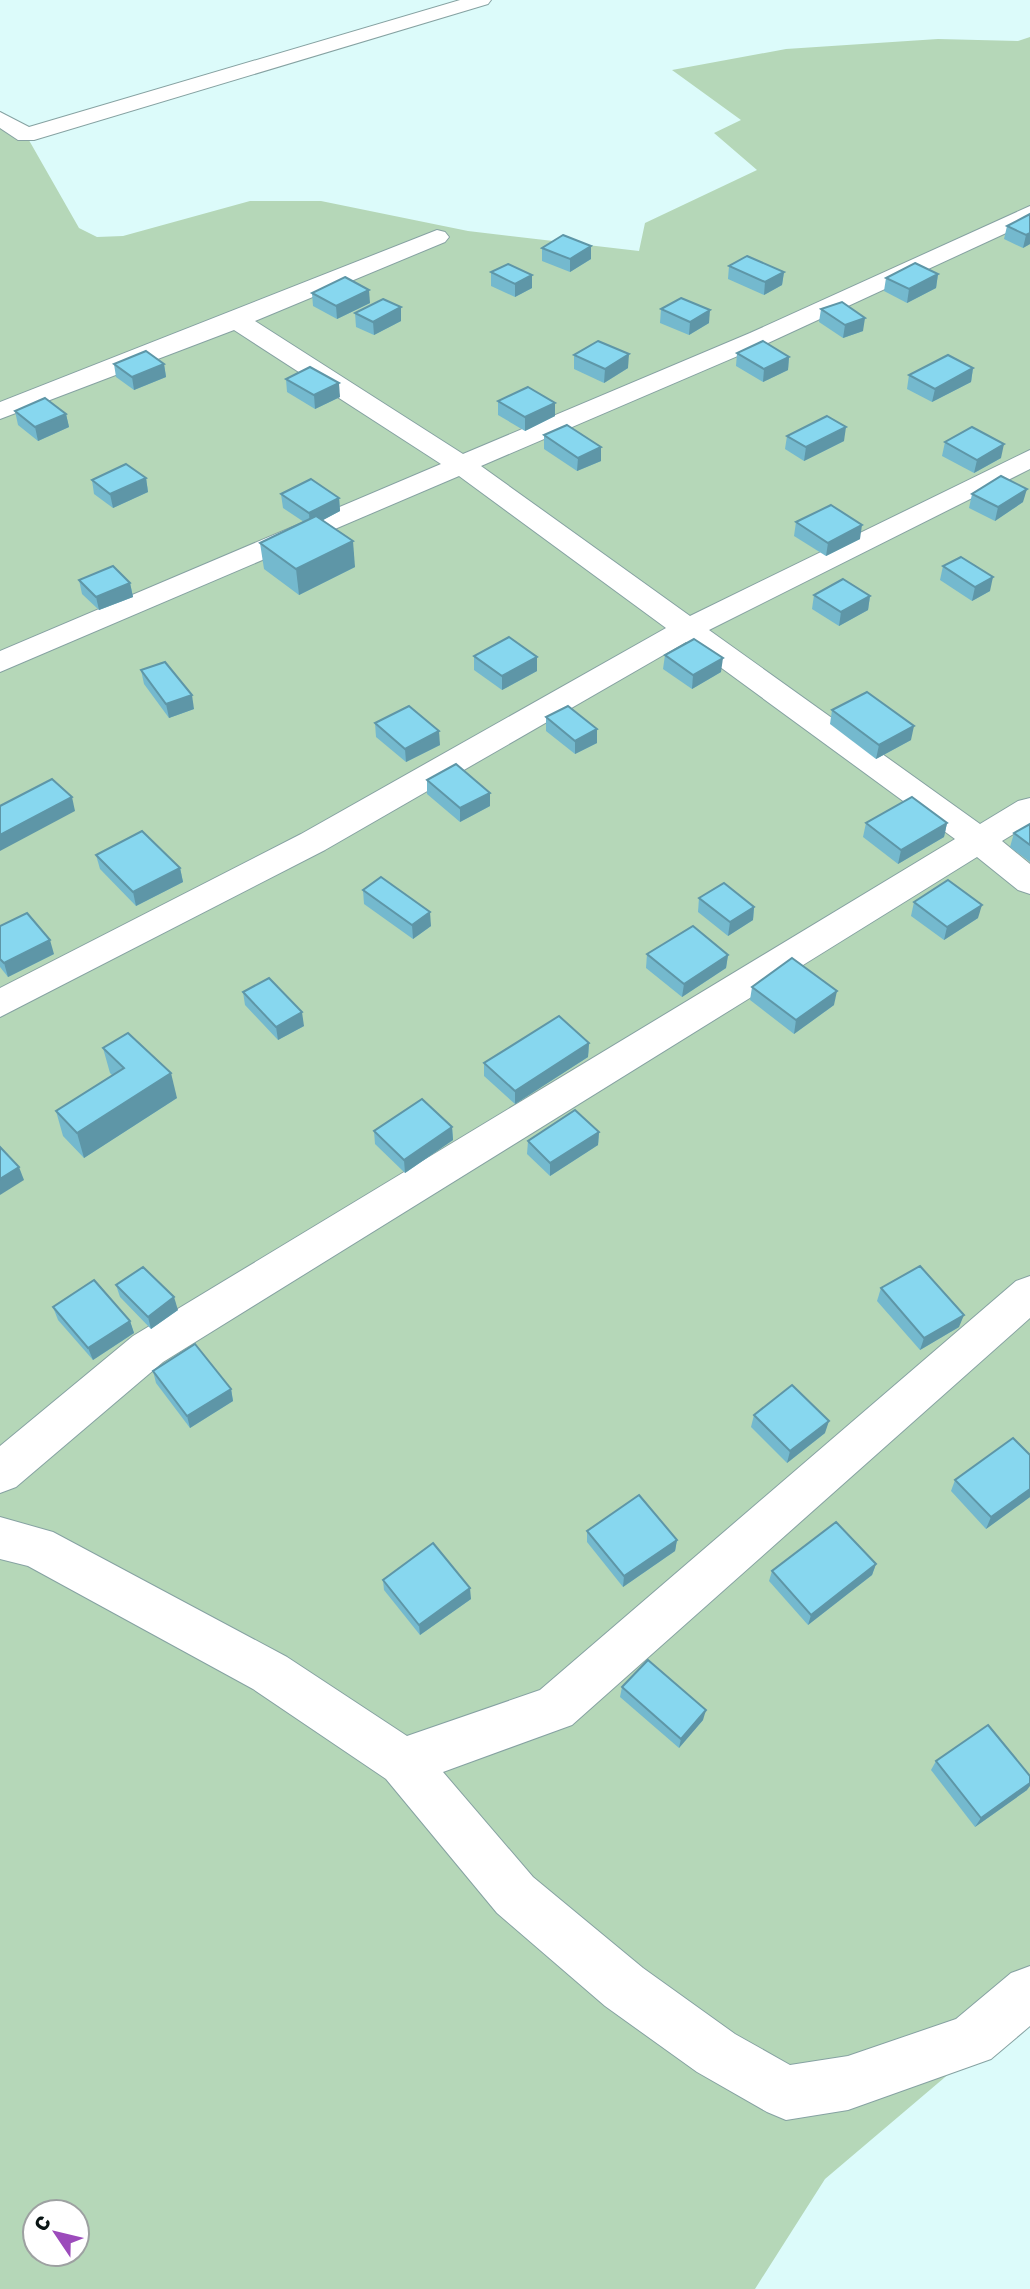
<svg xmlns="http://www.w3.org/2000/svg" width="1030" height="2289" font-family="'Golos Text',sans-serif">
  <style>
    .green { fill: #b5d7b8; fill-rule: evenodd }
    .lines { fill: none; stroke-linecap: round; stroke-linejoin: round }
    .minor-casing { stroke: #86a2a2; stroke-width: 2 }
    .minor { fill: #fff; fill-rule: evenodd }
    .wall { fill: #74b9ce }
    .shaded-wall { fill: #5e96a7 }
    .building { fill: #87d7ef; stroke: #5e96a7; stroke-width: 2 }
  </style>
  <rect width="100%" height="100%" fill="#dcfbfa"/>
  <!-- green -->
  <path class="green" d="M1030 37V2005L825 2179 755 2289H0V118L26 135 79 228 97 237 123 236 250 201H321L468 231 639 251 645 223 757 170 714 133 741 120 672 70 786 49 938 39 1018 41ZM35 2212H77V2254H35Z"/>
  <g class="lines">
    <defs>
      <g id="minor">
        <path d="M460 0H491L488 4 34 140H18L0 128V112L29 127Z"/>
        <path d="M1030 206V222L768 343 481 466 690 616 1030 450V469L709 630 980 824 1018 801 1030 798V824L1002 841 1030 864V894L1018 890 977 857 163 1362 16 1487 0 1493V1446L133 1336 955 839 686 642 325 850 0 1017V988L301 834 666 628 459 476 0 672V651L441 464 234 330 0 419V402L437 230 445 232 449 237 445 242 255 321 463 454 750 333Z"/>
        <path d="M1030 1276V1318L572 1725 443 1772 533 1877 643 1968 735 2034 790 2065 848 2056 956 2019 1011 1973 1030 1966V2026L991 2059 848 2110 786 2120 767 2112 697 2072 605 2006 497 1913 386 1779 253 1689 28 1566 0 1559V1517L53 1532 287 1657 407 1736 540 1690 1016 1281Z"/>
      </g>
    </defs>
    <!-- minor casing -->
    <use href="#minor" class="minor-casing"/>
    <!-- minor -->
    <use href="#minor" class="minor"/>
  </g>
  <!-- wall -->
  <g class="wall">
    <path d="M1030 214V244L1023 248 1004 239 1007 226Z"/>
    <path d="M591 246V259L570 272 542 261V248Z"/>
    <path d="M729 266 784 272 782 285 764 295 728 279Z"/>
    <path d="M491 272 532 288 515 297 491 286Z"/>
    <path d="M938 274 936 288 907 303 884 291 886 278Z"/>
    <path d="M312 293 370 303 337 319 313 306Z"/>
    <path d="M401 307V321L374 335 356 327 355 313Z"/>
    <path d="M661 309 709 323 689 335 660 323Z"/>
    <path d="M821 309 863 331 843 338 819 322Z"/>
    <path d="M737 353 789 357 788 370 763 382 736 366Z"/>
    <path d="M574 355 628 368 604 383 574 369Z"/>
    <path d="M114 364H164L166 377 134 390 116 377Z"/>
    <path d="M973 368 971 382 932 402 907 389 909 375Z"/>
    <path d="M286 379 340 397 315 409 287 392Z"/>
    <path d="M498 401 555 416 525 431 498 415Z"/>
    <path d="M15 411 66 414 69 427 38 441 18 425Z"/>
    <path d="M544 435 601 447V461L577 471 544 449Z"/>
    <path d="M787 436 844 441 804 461 785 449Z"/>
    <path d="M945 442 1001 458 974 473 942 456Z"/>
    <path d="M146 478 148 492 113 508 94 494 92 480Z"/>
    <path d="M281 494 339 498 340 511 323 520 355 567 299 595 264 569 260 543 304 522 283 508Z"/>
    <path d="M972 494 1023 502 995 521 969 508Z"/>
    <path d="M796 522 860 539 826 556 794 536Z"/>
    <path d="M943 566 990 591 972 601 940 580Z"/>
    <path d="M79 580 130 583 133 597 99 610 82 594Z"/>
    <path d="M814 595 870 596 868 610 839 626 812 609Z"/>
    <path d="M665 655 721 672 692 689 663 669Z"/>
    <path d="M474 656 537 671 502 690 474 670Z"/>
    <path d="M141 670 194 709 169 718 144 684Z"/>
    <path d="M832 710 911 740 876 759 830 724Z"/>
    <path d="M546 717 597 743 575 754 546 731Z"/>
    <path d="M375 723 440 745 406 762 376 737Z"/>
    <path d="M427 780 490 793V806L460 822 427 794Z"/>
    <path d="M866 823H947L944 837 898 864 863 837Z"/>
    <path d="M1030 824V862L1010 847 1014 833Z"/>
    <path d="M96 855 180 868 183 882 136 906 100 869Z"/>
    <path d="M363 890 431 926 413 939 364 904Z"/>
    <path d="M699 898 754 907 753 920 728 936 698 912Z"/>
    <path d="M914 902 978 918 944 940 911 916Z"/>
    <path d="M0 926 54 954 8 977 0 967Z"/>
    <path d="M647 954 728 955 726 968 682 997 646 968Z"/>
    <path d="M752 987 834 1005 794 1034 750 1000Z"/>
    <path d="M243 992 304 1026 278 1040 245 1005Z"/>
    <path d="M589 1043 588 1057 515 1104 484 1076V1063Z"/>
    <path d="M103 1048 177 1098 84 1158 63 1136 56 1111 112 1075 110 1073Z"/>
    <path d="M452 1127 453 1140 405 1173 375 1144 374 1131Z"/>
    <path d="M599 1132 598 1145 550 1176 527 1154 528 1141Z"/>
    <path d="M116 1285 178 1310 151 1329 120 1297Z"/>
    <path d="M881 1288 959 1327 920 1350 877 1301Z"/>
    <path d="M53 1307 130 1321 134 1333 93 1360 58 1320Z"/>
    <path d="M153 1371 231 1389 233 1401 190 1428 156 1383Z"/>
    <path d="M754 1415 825 1433 787 1463 751 1427Z"/>
    <path d="M1030 1455V1497L986 1529 951 1491 955 1480Z"/>
    <path d="M587 1531 677 1540 675 1551 623 1587 587 1542Z"/>
    <path d="M876 1564 872 1575 808 1625 769 1581 772 1571Z"/>
    <path d="M383 1580 471 1599 420 1635 384 1590Z"/>
    <path d="M622 1687 703 1720 679 1748 620 1697Z"/>
    <path d="M936 1761 1027 1790 975 1827 931 1770Z"/>
  </g>
  <!-- shaded-wall -->
  <g class="shaded-wall">
    <path d="M1030 233V244L1023 248 1026 235Z"/>
    <path d="M591 246V259L570 272V259Z"/>
    <path d="M784 272 782 285 764 295 765 282Z"/>
    <path d="M938 274 936 288 907 303 909 289Z"/>
    <path d="M532 275V288L515 297V284Z"/>
    <path d="M369 290 370 303 337 319 336 306Z"/>
    <path d="M401 307V321L374 335 373 322Z"/>
    <path d="M710 310 709 323 689 335 690 322Z"/>
    <path d="M865 318 863 331 843 338 845 325Z"/>
    <path d="M629 354 628 368 604 383 605 369Z"/>
    <path d="M789 357 788 370 763 382 764 369Z"/>
    <path d="M164 364 166 377 134 390 132 377Z"/>
    <path d="M973 368 971 382 932 402 935 389Z"/>
    <path d="M339 383 340 397 315 409 314 395Z"/>
    <path d="M555 403V416L525 431V417Z"/>
    <path d="M66 414 69 427 38 441 35 427Z"/>
    <path d="M846 427 844 441 804 461 806 447Z"/>
    <path d="M1004 444 1001 458 974 473 977 460Z"/>
    <path d="M601 447V461L577 471 578 458Z"/>
    <path d="M146 478 148 492 113 508 110 494Z"/>
    <path d="M1027 489 1023 502 995 521 998 507Z"/>
    <path d="M339 498 340 511 310 527 309 513Z"/>
    <path d="M862 525 860 539 826 556 828 543Z"/>
    <path d="M353 541 355 567 299 595 296 569Z"/>
    <path d="M993 577 990 591 972 601 975 587Z"/>
    <path d="M130 583 133 597 99 610 96 597Z"/>
    <path d="M870 596 868 610 839 626 841 612Z"/>
    <path d="M537 657V671L502 690V676Z"/>
    <path d="M723 658 721 672 692 689 693 675Z"/>
    <path d="M192 695 194 709 169 718 166 704Z"/>
    <path d="M914 726 911 740 876 759 879 745Z"/>
    <path d="M597 729V743L575 754V741Z"/>
    <path d="M439 731 440 745 406 762 405 749Z"/>
    <path d="M490 793V806L460 822V808Z"/>
    <path d="M72 797 75 811 0 851V835Z"/>
    <path d="M947 823 944 837 898 864 901 850Z"/>
    <path d="M180 868 183 882 136 906 133 892Z"/>
    <path d="M982 905 978 918 944 940 947 927Z"/>
    <path d="M754 907 753 920 728 936 730 922Z"/>
    <path d="M430 912 431 926 413 939 412 925Z"/>
    <path d="M50 940 54 954 8 977 4 963Z"/>
    <path d="M728 955 726 968 682 997 684 984Z"/>
    <path d="M837 991 834 1005 794 1034 796 1020Z"/>
    <path d="M302 1012 304 1026 278 1040 276 1027Z"/>
    <path d="M589 1043 588 1057 515 1104V1091Z"/>
    <path d="M171 1073 177 1098 84 1158 77 1133Z"/>
    <path d="M452 1127 453 1140 405 1173 404 1160Z"/>
    <path d="M599 1132 598 1145 550 1176V1163Z"/>
    <path d="M19 1167 24 1180 0 1195V1179Z"/>
    <path d="M174 1297 178 1310 151 1329 148 1317Z"/>
    <path d="M964 1315 959 1327 920 1350 924 1338Z"/>
    <path d="M130 1321 134 1333 93 1360 88 1348Z"/>
    <path d="M231 1389 233 1401 190 1428 187 1416Z"/>
    <path d="M829 1421 825 1433 787 1463 790 1451Z"/>
    <path d="M1030 1489V1497L986 1529 991 1517Z"/>
    <path d="M677 1540 675 1551 623 1587 624 1576Z"/>
    <path d="M876 1564 872 1575 808 1625 811 1615Z"/>
    <path d="M470 1588 471 1599 420 1635 419 1625Z"/>
    <path d="M706 1710 703 1720 679 1748 681 1739Z"/>
    <path d="M1030 1783V1786L1027 1790 975 1827 981 1818Z"/>
  </g>
  <!-- building -->
  <g class="building">
    <path d="M1030 214V233L1026 235 1007 226Z"/>
    <path d="M563 235 591 246 570 259 542 248Z"/>
    <path d="M747 256 784 272 765 282 729 266Z"/>
    <path d="M915 263 938 274 909 289 886 278Z"/>
    <path d="M508 264 532 275 515 284 491 272Z"/>
    <path d="M345 277 369 290 336 306 312 293Z"/>
    <path d="M681 298 710 310 690 322 661 309Z"/>
    <path d="M383 299 401 307 373 322 355 313Z"/>
    <path d="M842 302 865 318 845 325 821 309Z"/>
    <path d="M598 341 629 354 605 369 574 355Z"/>
    <path d="M763 341 789 357 764 369 737 353Z"/>
    <path d="M146 351 164 364 132 377 114 364Z"/>
    <path d="M948 355 973 368 935 389 909 375Z"/>
    <path d="M310 367 339 383 314 395 286 379Z"/>
    <path d="M528 387 555 403 525 417 498 401Z"/>
    <path d="M45 398 66 414 35 427 15 411Z"/>
    <path d="M827 416 846 427 806 447 787 436Z"/>
    <path d="M567 425 601 447 578 458 544 435Z"/>
    <path d="M972 427 1004 444 977 460 945 442Z"/>
    <path d="M126 464 146 478 110 494 92 480Z"/>
    <path d="M1001 476 1027 489 998 507 972 494Z"/>
    <path d="M311 479 339 498 309 513 281 494Z"/>
    <path d="M831 505 862 525 828 543 796 522Z"/>
    <path d="M316 516 353 541 296 569 260 543Z"/>
    <path d="M961 557 993 577 975 587 943 566Z"/>
    <path d="M113 566 130 583 96 597 79 580Z"/>
    <path d="M843 579 870 596 841 612 814 595Z"/>
    <path d="M509 637 537 657 502 676 474 656Z"/>
    <path d="M694 639 723 658 693 675 665 655Z"/>
    <path d="M165 662 192 695 166 704 141 670Z"/>
    <path d="M867 692 914 726 879 745 832 710Z"/>
    <path d="M409 706 439 731 405 749 375 723Z"/>
    <path d="M568 706 597 729 575 741 546 717Z"/>
    <path d="M456 764 490 793 460 808 427 780Z"/>
    <path d="M52 779 72 797 0 835V806Z"/>
    <path d="M912 797 947 823 901 850 866 823Z"/>
    <path d="M1030 824V845L1014 833Z"/>
    <path d="M142 831 180 868 133 892 96 855Z"/>
    <path d="M381 877 430 912 412 925 363 890Z"/>
    <path d="M948 880 982 905 947 927 914 902Z"/>
    <path d="M724 883 754 907 730 922 699 898Z"/>
    <path d="M27 913 50 940 4 963 0 959V926Z"/>
    <path d="M693 926 728 955 684 984 647 954Z"/>
    <path d="M792 958 837 991 796 1020 752 987Z"/>
    <path d="M269 978 302 1012 276 1027 243 992Z"/>
    <path d="M559 1016 589 1043 515 1091 484 1063Z"/>
    <path d="M128 1033 171 1073 77 1133 56 1111 124 1068 103 1048Z"/>
    <path d="M422 1099 452 1127 404 1160 374 1131Z"/>
    <path d="M575 1110 599 1132 550 1163 528 1141Z"/>
    <path d="M0 1147 19 1167 0 1179Z"/>
    <path d="M920 1266 964 1315 924 1338 881 1288Z"/>
    <path d="M143 1267 174 1297 148 1317 116 1285Z"/>
    <path d="M94 1280 130 1321 88 1348 53 1307Z"/>
    <path d="M195 1344 231 1389 187 1416 153 1371Z"/>
    <path d="M792 1385 829 1421 790 1451 754 1415Z"/>
    <path d="M1013 1438 1030 1455V1489L991 1517 955 1480Z"/>
    <path d="M639 1495 677 1540 624 1576 587 1531Z"/>
    <path d="M836 1522 876 1564 811 1615 772 1571Z"/>
    <path d="M433 1543 470 1588 419 1625 383 1580Z"/>
    <path d="M648 1660 706 1710 681 1739 622 1687Z"/>
    <path d="M988 1725 1030 1776V1783L981 1818 936 1761Z"/>
  </g>
  <!-- north arrow -->
  <g transform="translate(56 2233) rotate(305)"><circle r="33" fill="#ffffff" stroke="#9da1a1" stroke-width="2"/>
  <path d="M0-5L12 26L0 18L-12 26Z" fill="#9c4bbb"/>
  <text y="-10" font-size="19" font-weight="bold" text-anchor="middle" fill="#091414">С</text>
  </g>
</svg>
